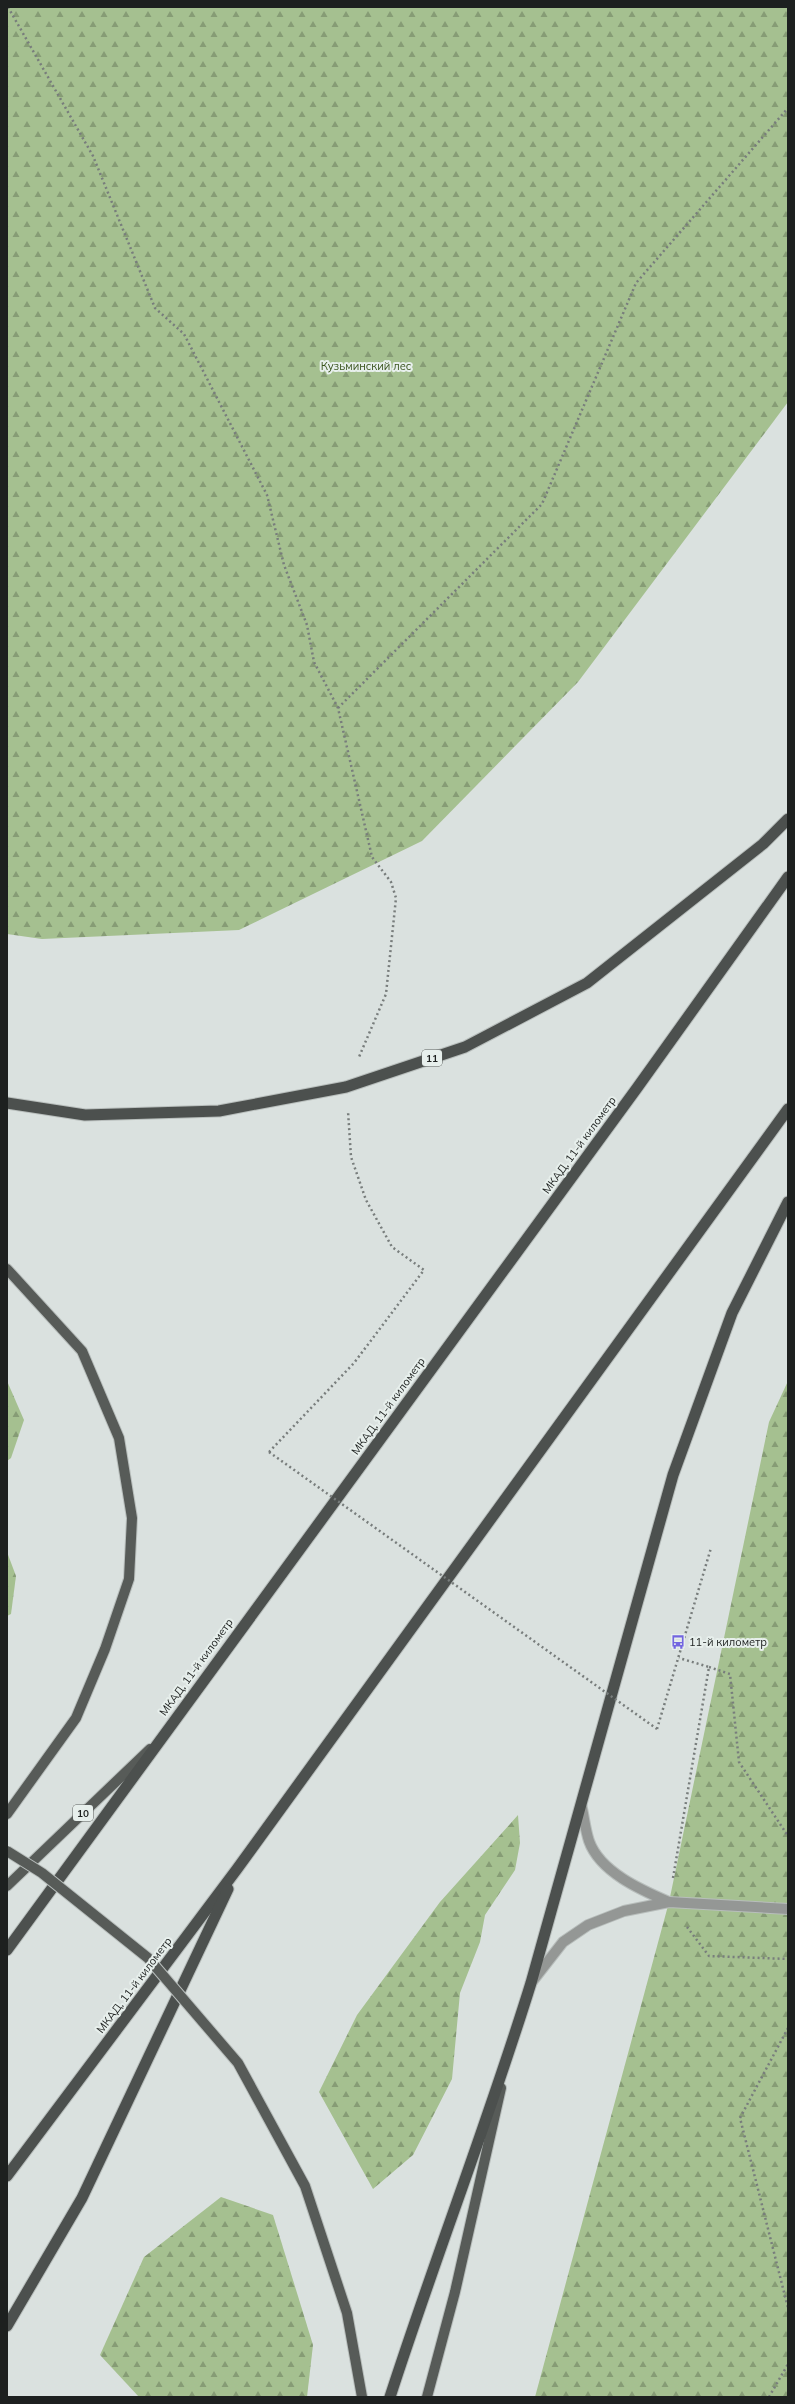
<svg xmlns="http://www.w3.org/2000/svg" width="795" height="2404" font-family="Mulish,sans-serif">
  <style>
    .forest { fill: url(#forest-firs) }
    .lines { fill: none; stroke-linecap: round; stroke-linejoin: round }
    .service-casing { stroke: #b8bebc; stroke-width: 12 }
    .primary-casing { stroke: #b8bebc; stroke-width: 12 }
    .trunk-casing { stroke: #b8bebc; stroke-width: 13 }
    .path { stroke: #787d7c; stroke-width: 2.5; stroke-dasharray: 2 3; stroke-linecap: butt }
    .service { stroke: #949795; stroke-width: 10 }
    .primary { stroke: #575b58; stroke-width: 10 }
    .trunk { stroke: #4c504e; stroke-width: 11 }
    .primary-bridge-casing { stroke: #b8bebc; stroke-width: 12; stroke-linecap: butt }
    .path-bridge { stroke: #787d7c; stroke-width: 2.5; stroke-dasharray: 2 3; stroke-linecap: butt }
    .primary-bridge { stroke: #575b58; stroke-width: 10 }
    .labels { text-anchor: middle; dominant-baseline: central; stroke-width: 4; stroke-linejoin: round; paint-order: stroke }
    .shield { fill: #e7efec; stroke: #5a5e5c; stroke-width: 1 }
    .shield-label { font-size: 10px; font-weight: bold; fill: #1d201f }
    .park-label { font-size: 11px; fill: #38531c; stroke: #e7efec }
    .street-label { font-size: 11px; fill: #1d201f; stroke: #e7efec }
    .poi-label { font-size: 11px; fill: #1d201f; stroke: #e7efec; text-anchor: start }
  </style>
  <defs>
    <pattern id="forest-firs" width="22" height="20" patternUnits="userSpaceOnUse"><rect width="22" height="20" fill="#a5c090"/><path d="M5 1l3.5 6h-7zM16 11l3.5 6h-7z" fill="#869c75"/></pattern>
  </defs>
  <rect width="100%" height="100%" fill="#dae1df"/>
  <!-- forest -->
  <g class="forest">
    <path d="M7 7H788V402L578 682 422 841 239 930 42 939 7 934Z"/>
    <path d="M7 1381 24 1420 11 1458 7 1461Z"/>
    <path d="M788 1381V2397H535L669 1902 769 1422Z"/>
    <path d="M7 1552 16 1576 11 1614 7 1616Z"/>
    <path d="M518 1815 520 1843 515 1870 485 1915 480 1942 460 1993 452 2079 413 2155 373 2189 319 2092 357 2015 440 1902Z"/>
    <path d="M221 2197 273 2215 313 2345 307 2397H139L100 2355 144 2257Z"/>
  </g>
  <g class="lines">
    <defs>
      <g id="service">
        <path d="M581 1804C584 1816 585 1829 589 1841 600 1872 641 1890 669 1902"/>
        <path d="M531 1983 563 1942 588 1925 624 1911 669 1902 788 1909"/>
      </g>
      <g id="primary">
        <path d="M7 1269 82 1351 119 1438 132 1518 129 1579 105 1649 76 1718 7 1814"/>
        <path d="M7 1886 150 1749"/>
        <path d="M427 2397 455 2292 501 2088"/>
      </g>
      <g id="trunk">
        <path d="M7 1103 85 1115 219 1111 346 1087 465 1047 587 983 763 844 788 819"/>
        <path d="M7 1950 637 1088 788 877"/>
        <path d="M7 2176 237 1869 788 1109"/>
        <path d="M7 2326 82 2198 228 1889"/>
        <path d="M390 2397C435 2258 488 2122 531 1983L673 1475 732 1313 788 1202"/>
      </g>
    </defs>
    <!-- service casing -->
    <use href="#service" class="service-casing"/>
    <!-- primary casing -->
    <use href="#primary" class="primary-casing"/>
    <!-- trunk casing -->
    <use href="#trunk" class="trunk-casing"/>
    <!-- path -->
    <g class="path">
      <path d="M8 7 93 156 155 308 184 334 267 495 284 565 307 625 314 662 338 708 372 857 391 882 396 898 386 994 359 1057"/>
      <path d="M338 708 542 504 636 283 788 108"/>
      <path d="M269 1452 354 1363 424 1270 392 1247 366 1200 351 1157 348 1111"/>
      <path d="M709 1667 730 1674 739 1762 788 1836"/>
      <path d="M657 1729 711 1548"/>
      <path d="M673 1878 709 1667 679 1658"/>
      <path d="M687 1927 709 1956 788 1959"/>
      <path d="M788 2028 740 2118 788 2308"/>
      <path d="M769 2397 788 2364"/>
    </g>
    <!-- service -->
    <use href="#service" class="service"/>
    <!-- primary -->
    <use href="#primary" class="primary"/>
    <!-- trunk -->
    <use href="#trunk" class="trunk"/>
    <defs>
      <path id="primary-bridge" d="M7 1851 42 1873 148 1958 238 2063 305 2186 347 2313 362 2397"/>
    </defs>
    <!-- primary-bridge casing -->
    <use href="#primary-bridge" class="primary-bridge-casing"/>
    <!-- path-bridge -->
    <path class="path-bridge" d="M269 1452 657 1729"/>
    <!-- primary-bridge -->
    <use href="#primary-bridge" class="primary-bridge"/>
  </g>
  <!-- icons -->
  <defs>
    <symbol id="bus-bare" viewBox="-9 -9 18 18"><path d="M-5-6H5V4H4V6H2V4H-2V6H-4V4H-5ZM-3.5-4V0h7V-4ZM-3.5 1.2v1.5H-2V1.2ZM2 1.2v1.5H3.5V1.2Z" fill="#7365e0" stroke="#e7efec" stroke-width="2.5" paint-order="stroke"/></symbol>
  </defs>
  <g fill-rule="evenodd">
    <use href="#bus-bare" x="668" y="1632" width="20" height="20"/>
  </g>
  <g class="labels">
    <!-- shield labels -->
    <g class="shield">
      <rect x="422" y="1050" width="20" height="16" rx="3"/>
      <rect x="73" y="1805" width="20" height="16" rx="3"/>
    </g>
    <g class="shield-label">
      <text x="432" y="1058">11</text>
      <text x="83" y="1813">10</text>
    </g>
    <!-- park labels -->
    <g class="park-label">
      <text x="366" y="366">Кузьминский лес</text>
    </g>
    <!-- street labels -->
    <g class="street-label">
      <text transform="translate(579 1145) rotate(-54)">МКАД, 11-й километр</text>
      <text transform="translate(388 1406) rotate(-54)">МКАД, 11-й километр</text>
      <text transform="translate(196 1667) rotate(-54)">МКАД, 11-й километр</text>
      <text transform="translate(134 1985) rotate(-53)">МКАД, 11-й километр</text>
    </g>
    <!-- poi labels -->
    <g class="poi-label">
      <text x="689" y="1642">11-й километр</text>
    </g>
  </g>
  <!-- border -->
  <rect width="795" height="2404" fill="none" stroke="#1d201f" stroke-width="16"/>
</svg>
